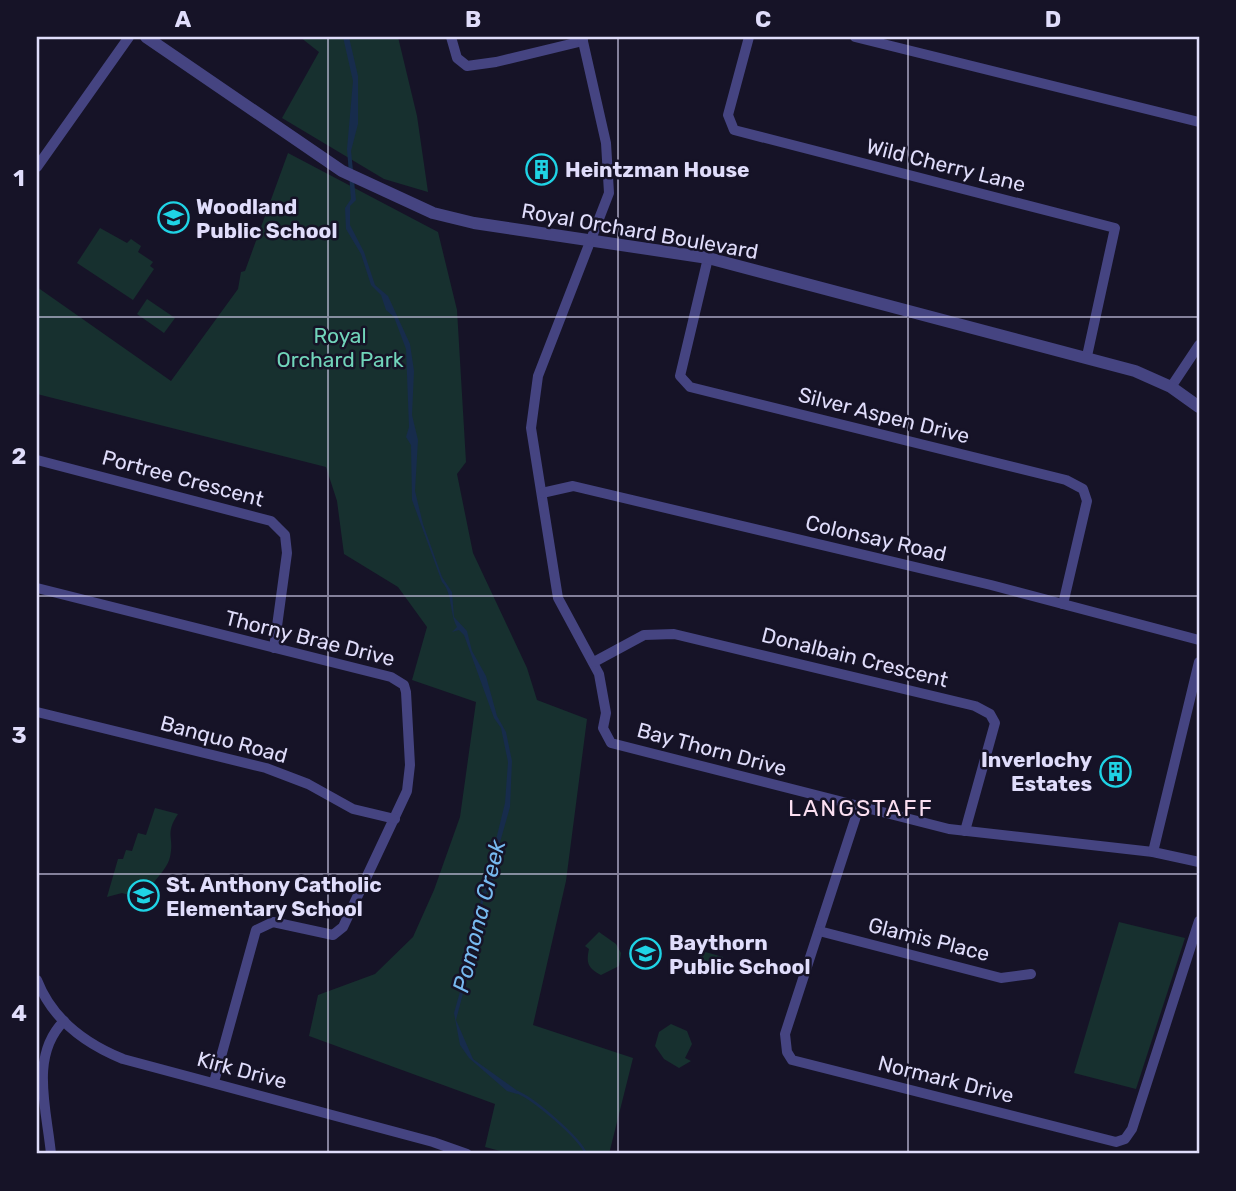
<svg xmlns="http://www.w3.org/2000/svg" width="1236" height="1191" font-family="Rubik,sans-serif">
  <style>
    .green { fill: #17302f }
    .water { fill: #172c4c }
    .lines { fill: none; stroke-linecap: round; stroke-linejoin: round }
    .stream { stroke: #172c4c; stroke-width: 2.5 }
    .minor { stroke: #454481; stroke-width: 10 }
    .tertiary { stroke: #454481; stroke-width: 12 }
    .grid { fill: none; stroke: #e0ddfb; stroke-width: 2; stroke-opacity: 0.55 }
    .labels { text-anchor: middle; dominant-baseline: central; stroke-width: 5; stroke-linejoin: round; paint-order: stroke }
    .street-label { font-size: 21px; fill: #e0ddfb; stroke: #161327 }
    .poi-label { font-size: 21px; font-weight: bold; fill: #e0ddfb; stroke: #161327; text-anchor: start }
    .park-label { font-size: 21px; fill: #71d4ba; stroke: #161327 }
    .neighbourhood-label { font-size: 23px; letter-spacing: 2px; fill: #fbdff1; stroke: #161327 }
    .water-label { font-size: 23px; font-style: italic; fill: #77b9ef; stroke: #161327 }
    .neatline { fill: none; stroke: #e0ddfb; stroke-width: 2.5 }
    .grid-label { font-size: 23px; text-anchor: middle; font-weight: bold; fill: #e0ddfb }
  </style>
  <rect width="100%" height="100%" fill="#161327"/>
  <!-- green -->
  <g class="green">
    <path d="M300 37H398L417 116 428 192 384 179 282 118 319 52Z"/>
    <path d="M288 153 438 232 457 310 466 462 457 474 473 553 527 668 537 700 587 719 566 881 533 1025 633 1058 609 1154H512L485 1147 495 1104 309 1036 318 995 375 974 413 937 434 890 460 817 476 702 412 680 427 627 398 587 344 554 337 501 326 467 37 394V287L171 381 238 289 241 272 245 271Z"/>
    <path d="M100 228 127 243 131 239 141 246 138 252 153 262 150 266 154 269 133 300 77 263Z"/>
    <path d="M147 299 175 318 164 333 137 314Z"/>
    <path d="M155 808 178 814C164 835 175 837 170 857 166 873 150 881 145 900L122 893 107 897 118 859H123L126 850 132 851 138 833 146 835Z"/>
    <path d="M1119 922 1185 938 1136 1089 1074 1073Z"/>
    <path d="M599 932 616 944 621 953 619 966 601 975C588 968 586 963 589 949L585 946Z"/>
    <path d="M702 951 723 957 719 971 698 965Z"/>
    <path d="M671 1024 687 1031 692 1044 685 1058 691 1061 679 1068 664 1059 655 1046 659 1032Z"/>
  </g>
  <!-- water -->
  <path class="water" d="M343 37H349L358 76V124L351 151 356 200 350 206V225L364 252 375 285 388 296 410 344 414 371 412 415 418 440 415 491 423 524 442 577 452 592 454 617 467 631 472 651 486 676 497 716 506 732 512 761 510 807 497 853 493 882 484 897 476 939 467 960 465 986 456 1020 473 1059 519 1092 517 1094 507 1091 469 1058 460 1045 454 1013 463 981V963L474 939 482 894 490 880V864L505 803 508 762 501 728 494 718 464 635 459 630 452 632 457 627C449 612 453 594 442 582L412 500 411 445 406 437 409 427 406 349 394 317 386 310 381 295 371 285 361 254 346 229 345 208 351 199 347 149 353 81Z"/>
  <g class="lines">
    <!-- stream -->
    <path class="stream" d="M517 1092C534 1099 580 1138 586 1154"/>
    <!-- minor -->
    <g class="minor">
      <path d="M451 37 457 58 467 66 496 62 583 41"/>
      <path d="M582 37 606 143 609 193 538 376 531 428 558 598 599 674 606 713 603 728 611 743 949 829 1153 852 1199 862"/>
      <path d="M749 37 728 115 734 130 1115 228 1087 356"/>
      <path d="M855 37 1199 122"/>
      <path d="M37 167 129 37"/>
      <path d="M708 258 680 376 690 387 1066 480 1083 489 1087 501 1063 604"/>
      <path d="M1171 387 1199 345"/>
      <path d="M37 460 271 521 285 535 287 553 274 648"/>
      <path d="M542 493 573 486 991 585 1199 640"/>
      <path d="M37 588 391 677 404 685 406 692 410 765 407 791 343 927 333 935 273 922 256 930 214 1082"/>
      <path d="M594 662 644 635 674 634 975 706 990 714 995 723 965 831"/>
      <path d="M37 712 266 768 308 784 353 809 395 819"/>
      <path d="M859 807 785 1034 787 1052 792 1060 1116 1142 1125 1139 1132 1129 1199 921"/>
      <path d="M1153 852 1199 662"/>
      <path d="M819 931 1001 978 1031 974"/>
      <path d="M37 980C52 1019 86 1044 123 1059L433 1142 467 1154"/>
      <path d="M51 1154C47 1110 29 1056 64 1021"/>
    </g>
    <!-- tertiary -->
    <path class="tertiary" d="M146 37 342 171 433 213 474 223 708 258 1135 371 1171 387 1199 407"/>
  </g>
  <!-- grid -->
  <path class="grid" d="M328 37V1154M618 37V1154M908 37V1154M37 317H1199M37 596H1199M37 874H1199"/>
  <!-- icons -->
  <defs>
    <symbol id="building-ring" viewBox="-11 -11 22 22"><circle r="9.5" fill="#161327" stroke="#1fd3e5" stroke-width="1.5"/><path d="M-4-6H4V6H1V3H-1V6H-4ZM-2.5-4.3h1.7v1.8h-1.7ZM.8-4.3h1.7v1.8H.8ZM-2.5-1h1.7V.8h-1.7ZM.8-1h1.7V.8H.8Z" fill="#1fd3e5"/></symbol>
    <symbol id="school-ring" viewBox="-11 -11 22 22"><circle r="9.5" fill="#161327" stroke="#1fd3e5" stroke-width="1.5"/><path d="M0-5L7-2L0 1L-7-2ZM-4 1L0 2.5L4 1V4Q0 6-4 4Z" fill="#1fd3e5"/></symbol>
  </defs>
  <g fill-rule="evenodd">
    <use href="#building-ring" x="524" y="152" width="35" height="35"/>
    <use href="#school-ring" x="156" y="200" width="35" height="35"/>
    <use href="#building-ring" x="1098" y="754" width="35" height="35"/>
    <use href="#school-ring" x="126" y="878" width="35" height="35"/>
    <use href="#school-ring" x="628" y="936" width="35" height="35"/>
  </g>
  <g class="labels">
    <!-- street labels -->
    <g class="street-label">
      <text transform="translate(946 165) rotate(14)">Wild Cherry Lane</text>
      <text transform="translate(640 231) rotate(10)">Royal Orchard Boulevard</text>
      <text transform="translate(884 415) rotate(14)">Silver Aspen Drive</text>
      <text transform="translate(183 478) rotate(15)">Portree Crescent</text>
      <text transform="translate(876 538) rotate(13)">Colonsay Road</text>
      <text transform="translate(310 638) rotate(14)">Thorny Brae Drive</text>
      <text transform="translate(855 657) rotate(14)">Donalbain Crescent</text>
      <text transform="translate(224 739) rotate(15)">Banquo Road</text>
      <text transform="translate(712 749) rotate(15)">Bay Thorn Drive</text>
      <text transform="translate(929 939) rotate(14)">Glamis Place</text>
      <text transform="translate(242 1070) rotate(15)">Kirk Drive</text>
      <text transform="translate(946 1079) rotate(14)">Normark Drive</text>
    </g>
    <!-- poi labels -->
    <g class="poi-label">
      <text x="565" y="169">Heintzman House</text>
      <text x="196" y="206">Woodland<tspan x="196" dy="24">Public School</tspan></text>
      <text x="1092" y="759" text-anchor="end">Inverlochy<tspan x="1092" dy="24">Estates</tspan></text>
      <text x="166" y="884">St. Anthony Catholic<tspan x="166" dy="24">Elementary School</tspan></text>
      <text x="669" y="942">Baythorn<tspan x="669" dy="24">Public School</tspan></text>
    </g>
    <!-- park labels -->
    <g class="park-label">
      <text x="340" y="335">Royal<tspan x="340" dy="24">Orchard Park</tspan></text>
    </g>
    <!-- neighbourhood labels -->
    <g class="neighbourhood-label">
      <text x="861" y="808">LANGSTAFF</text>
    </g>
    <!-- water labels -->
    <g class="water-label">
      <text transform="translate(479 916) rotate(-76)">Pomona Creek</text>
    </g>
  </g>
  <!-- border -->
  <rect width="1236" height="1191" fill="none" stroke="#161327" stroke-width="77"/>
  <rect x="38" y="38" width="1160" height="1114" class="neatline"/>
  <g class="grid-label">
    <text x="183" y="27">A</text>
    <text x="473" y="27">B</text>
    <text x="763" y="27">C</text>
    <text x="1053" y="27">D</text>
    <text x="19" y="186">1</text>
    <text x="19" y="464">2</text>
    <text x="19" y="743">3</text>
    <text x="19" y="1021">4</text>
  </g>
</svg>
